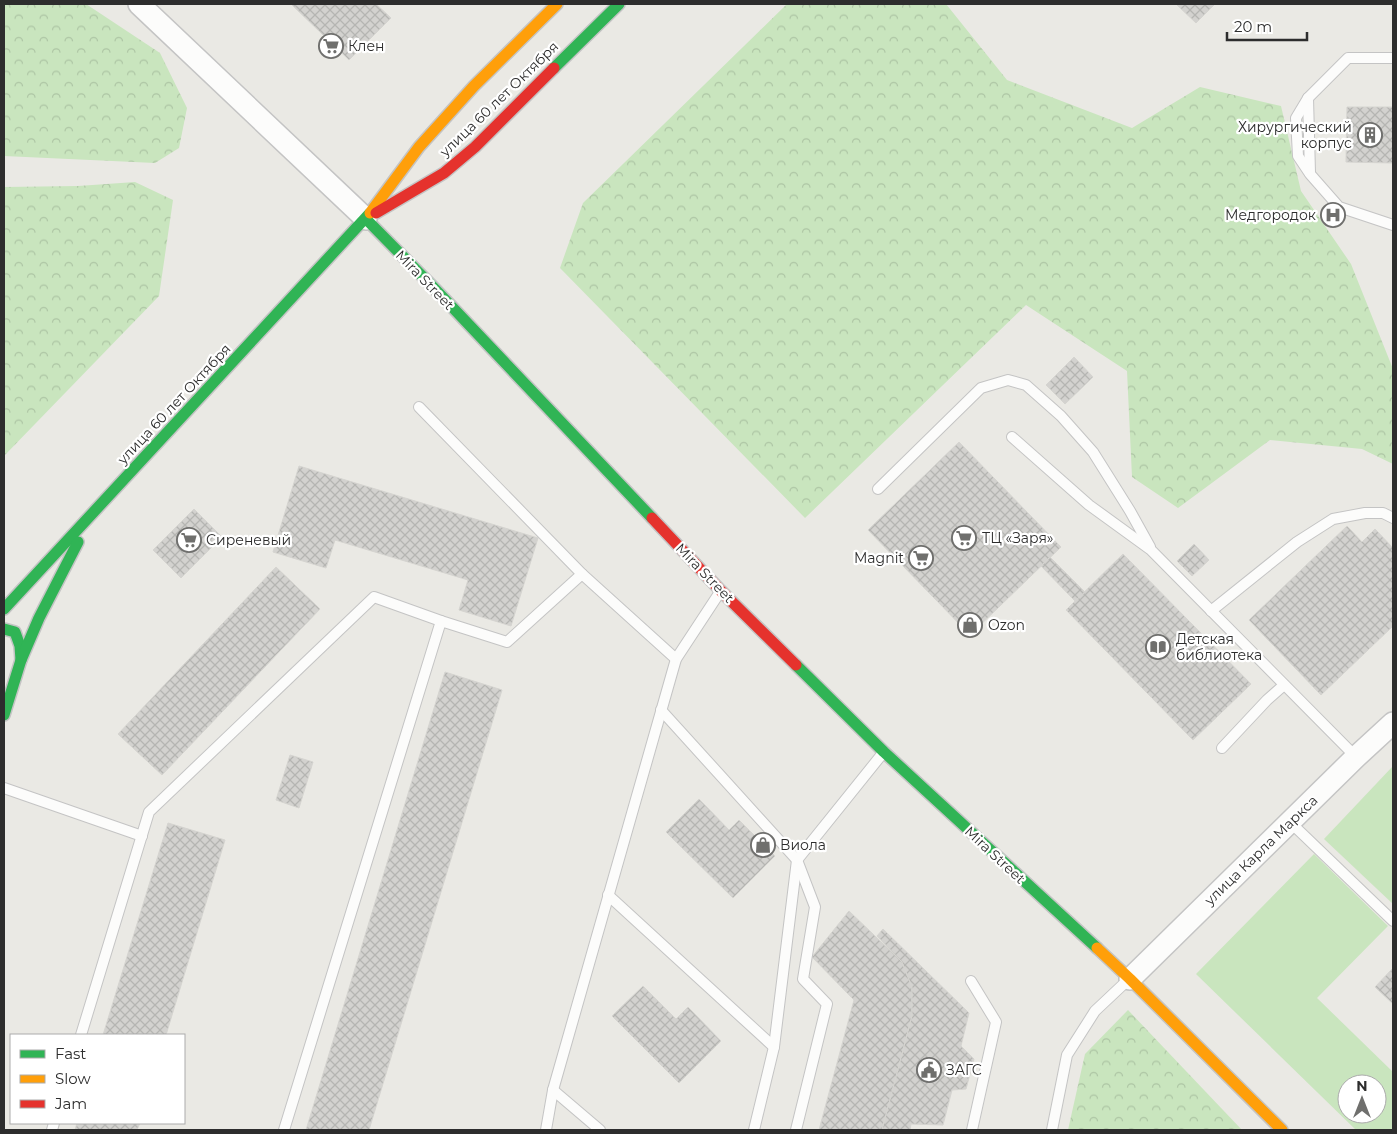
<svg xmlns="http://www.w3.org/2000/svg" width="1397" height="1134" font-family="Montserrat,sans-serif">
  <style>
    .grass { fill: #c9e5be; fill-rule: evenodd }
    .forest { fill: url(#forest-crowns) }
    .building { fill: url(#building-cross-hatch); stroke: #d5d4d0 }
    .lines { fill: none; stroke-linecap: round; stroke-linejoin: round }
    .lane-casing { stroke: #c4c4c4; stroke-width: 12 }
    .street-casing { stroke: #c4c4c4; stroke-width: 24 }
    .fast-casing { stroke: #c4c4c4; stroke-width: 14 }
    .slow-casing { stroke: #c4c4c4; stroke-width: 14 }
    .jam-casing { stroke: #c4c4c4; stroke-width: 14 }
    .lane { stroke: #fcfcfb; stroke-width: 10 }
    .street { stroke: #fcfcfb; stroke-width: 21 }
    .fast { stroke: #30b455; stroke-width: 11 }
    .slow { stroke: #ff9f0a; stroke-width: 11 }
    .jam { stroke: #e5322d; stroke-width: 11 }
    .labels { text-anchor: middle; dominant-baseline: central; stroke-width: 4.5; stroke-linejoin: round; paint-order: stroke }
    .poi-label { font-size: 14px; fill: #2d2d2d; stroke: #fff; text-anchor: start }
    .street-label { font-size: 14px; fill: #2d2d2d; stroke: #fff }
  </style>
  <defs>
    <pattern id="forest-crowns" width="20" height="18" patternUnits="userSpaceOnUse" patternTransform="scale(1.25)"><rect width="20" height="18" fill="#c9e5be"/><path d="M2 6a3 3 0 1 1 6 0M12 15a3 3 0 1 1 6 0" fill="none" stroke="#adc5a4"/></pattern>
    <pattern id="building-cross-hatch" width="8" height="8" patternUnits="userSpaceOnUse" patternTransform="scale(1.25)"><rect width="8" height="8" fill="#d3d2cf"/><path d="M0 0l8 8M0 8l8-8" fill="none" stroke="#b5b5b2"/></pattern>
  </defs>
  <rect width="100%" height="100%" fill="#eae9e4"/>
  <!-- grass -->
  <g class="grass">
    <path d="M1393 766V904L1324 839Z"/>
    <path d="M1314 854 1388 926 1317 998 1393 1072V1130H1356L1196 974ZM1347 1084H1377V1114H1347Z"/>
  </g>
  <!-- forest -->
  <g class="forest">
    <path d="M4 4H86L160 53 187 108 179 148 155 163 4 156Z"/>
    <path d="M787 4H946L1007 80 1132 128 1200 87 1281 106 1301 191 1351 264 1393 369V464L1362 449 1270 440 1178 508 1132 477 1127 371 1026 305 805 518 560 268 583 203Z"/>
    <path d="M135 182 173 200 159 296 4 456V187L78 186Z"/>
    <path d="M1128 1010 1242 1130H1068L1085 1054Z"/>
  </g>
  <!-- building -->
  <g class="building">
    <path d="M291 4H376L391 18 349 60Z"/>
    <path d="M1176 4H1215L1196 23Z"/>
    <path d="M1347 107H1393V163L1346 162Z"/>
    <path d="M1074 357 1093 377 1065 404 1046 385Z"/>
    <path d="M959 442 1061 547 970 635 868 530Z"/>
    <path d="M299 466 538 538 511 626 459 610 468 580 335 540 326 568 273 552Z"/>
    <path d="M194 509 222 537 181 578 153 550Z"/>
    <path d="M1347 526 1362 542 1375 529 1393 548V626L1321 695 1249 620Z"/>
    <path d="M1194 544 1209 560 1192 576 1177 561Z"/>
    <path d="M1123 554 1251 684 1193 740 1066 610Z"/>
    <path d="M1050 557 1085 592 1075 601 1041 566Z"/>
    <path d="M276 567 320 609 162 775 118 734Z"/>
    <path d="M445 672 502 690 369 1130H306Z"/>
    <path d="M290 755 313 762 299 808 276 800Z"/>
    <path d="M699 799 729 830 739 820 775 856 733 898 666 832Z"/>
    <path d="M168 823 225 840 166 1035H103Z"/>
    <path d="M849 911 902 962 912 987V1016L882 1130H819L854 1000 812 957Z"/>
    <path d="M883 929 969 1013 961 1046 974 1059 966 1089 952 1090 943 1125 911 1124 910 1130H882L912 1016V987L902 962 877 936Z"/>
    <path d="M1393 968V1004L1375 987Z"/>
    <path d="M643 986 676 1019 688 1007 721 1041 679 1083 612 1016Z"/>
    <path d="M77 1123H140L137 1130H75Z"/>
  </g>
  <g class="lines">
    <defs>
      <g id="lane">
        <path d="M1393 58H1348L1308 98 1296 118 1298 156 1310 174 1339 207 1393 225"/>
        <path d="M1308 98 1310 173"/>
        <path d="M419 407 582 574"/>
        <path d="M1012 437 1089 505 1151 550 1356 757"/>
        <path d="M878 489 981 388 1008 380 1026 385 1061 416 1093 452 1130 511 1150 547"/>
        <path d="M1211 611 1297 542 1333 519 1365 513H1383L1393 518"/>
        <path d="M661 710 797 860 815 907 803 979 827 1004 796 1130"/>
        <path d="M1222 748 1267 700 1284 685"/>
        <path d="M4 788 142 836"/>
        <path d="M1290 822 1393 921"/>
        <path d="M608 895 774 1047"/>
        <path d="M971 981 996 1022 972 1130"/>
        <path d="M81 1035 149 812 374 597 441 621"/>
        <path d="M553 1090 600 1130"/>
        <path d="M52 1130 54 1123"/>
        <path d="M284 1130 441 621 507 642 582 574 676 659"/>
        <path d="M546 1130 553 1090 676 659 720 592"/>
        <path d="M754 1130 774 1047 797 860 883 753"/>
        <path d="M1052 1130 1067 1055 1095 1011 1129 979"/>
      </g>
      <g id="street">
        <path d="M139 4 366 219"/>
        <path d="M1130 979 1356 757 1393 723"/>
      </g>
      <g id="fast">
        <path d="M554 68 619 4"/>
        <path d="M366 219 436 290 652 518"/>
        <path d="M4 609 370 213"/>
        <path d="M4 629 15 632 20 646 21 660"/>
        <path d="M796 665 884 752 1097 948"/>
        <path d="M4 715 21 660 39 618 78 542"/>
      </g>
      <g id="slow">
        <path d="M370 213 419 147 474 86 557 4"/>
        <path d="M1097 948 1130 979 1282 1130"/>
      </g>
      <g id="jam">
        <path d="M376 213 444 173 475 147 554 68"/>
        <path d="M652 518 721 591 796 665"/>
      </g>
    </defs>
    <!-- lane casing -->
    <use href="#lane" class="lane-casing"/>
    <!-- street casing -->
    <use href="#street" class="street-casing"/>
    <!-- fast casing -->
    <use href="#fast" class="fast-casing"/>
    <!-- slow casing -->
    <use href="#slow" class="slow-casing"/>
    <!-- jam casing -->
    <use href="#jam" class="jam-casing"/>
    <!-- lane -->
    <use href="#lane" class="lane"/>
    <!-- street -->
    <use href="#street" class="street"/>
    <!-- fast -->
    <use href="#fast" class="fast"/>
    <!-- slow -->
    <use href="#slow" class="slow"/>
    <!-- jam -->
    <use href="#jam" class="jam"/>
  </g>
  <!-- icons -->
  <defs>
    <symbol id="supermarket-ring" viewBox="-11 -11 22 22"><circle r="9.5" fill="#fff" stroke="#6f6f6d" stroke-width="1.5"/><path d="M-6-5.5h2.5l.6 2H6L4.5 2H-2.5L-4.4-4H-6ZM-1.5 3.2a1.3 1.3 0 1 0 .1 0ZM3 3.2a1.3 1.3 0 1 0 .1 0Z" fill="#6f6f6d"/></symbol>
    <symbol id="building-ring" viewBox="-11 -11 22 22"><circle r="9.5" fill="#fff" stroke="#6f6f6d" stroke-width="1.5"/><path d="M-4-6H4V6H1V3H-1V6H-4ZM-2.5-4.3h1.7v1.8h-1.7ZM.8-4.3h1.7v1.8H.8ZM-2.5-1h1.7V.8h-1.7ZM.8-1h1.7V.8H.8Z" fill="#6f6f6d"/></symbol>
    <symbol id="hospital-ring" viewBox="-11 -11 22 22"><circle r="9.5" fill="#fff" stroke="#6f6f6d" stroke-width="1.5"/><path d="M-5-5h3v3.5h4V-5h3V5h-3V1.5h-4V5h-3Z" fill="#6f6f6d"/></symbol>
    <symbol id="shop-ring" viewBox="-11 -11 22 22"><circle r="9.5" fill="#fff" stroke="#6f6f6d" stroke-width="1.5"/><path d="M-5-2.5h2.3a2.7 3.5 0 0 1 5.4 0H5L5.5 6h-11ZM-1.5-2.5h3a1.5 2.3 0 0 0-3 0Z" fill="#6f6f6d"/></symbol>
    <symbol id="library-ring" viewBox="-11 -11 22 22"><circle r="9.5" fill="#fff" stroke="#6f6f6d" stroke-width="1.5"/><path d="M-6-4Q-3-5.5-.7-3.5V5Q-3 3-6 4ZM6-4Q3-5.5 .7-3.5V5Q3 3 6 4Z" fill="#6f6f6d"/></symbol>
    <symbol id="civic-ring" viewBox="-11 -11 22 22"><circle r="9.5" fill="#fff" stroke="#6f6f6d" stroke-width="1.5"/><path d="M-.6-6.5H3V-4.5H.6V-3L4-1V1h2V6H-6V1h2V-1L-.6-3ZM-1.2 2.5V6h2.4V2.5Z" fill="#6f6f6d"/></symbol>
  </defs>
  <g fill-rule="evenodd">
    <use href="#supermarket-ring" x="317" y="32" width="28" height="28"/>
    <use href="#building-ring" x="1356" y="121" width="28" height="28"/>
    <use href="#hospital-ring" x="1319" y="201" width="28" height="28"/>
    <use href="#supermarket-ring" x="950" y="524" width="28" height="28"/>
    <use href="#supermarket-ring" x="175" y="526" width="28" height="28"/>
    <use href="#supermarket-ring" x="907" y="544" width="28" height="28"/>
    <use href="#shop-ring" x="956" y="611" width="28" height="28"/>
    <use href="#library-ring" x="1144" y="633" width="28" height="28"/>
    <use href="#shop-ring" x="749" y="831" width="28" height="28"/>
    <use href="#civic-ring" x="915" y="1056" width="28" height="28"/>
  </g>
  <g class="labels">
    <!-- poi labels -->
    <g class="poi-label">
      <text x="348" y="46">Клен</text>
      <text x="1352" y="127" text-anchor="end">Хирургический<tspan x="1352" dy="16">корпус</tspan></text>
      <text x="1316" y="215" text-anchor="end">Медгородок</text>
      <text x="982" y="538">ТЦ «Заря»</text>
      <text x="206" y="540">Сиреневый</text>
      <text x="904" y="558" text-anchor="end">Magnit</text>
      <text x="988" y="625">Ozon</text>
      <text x="1176" y="639">Детская<tspan x="1176" dy="16">библиотека</tspan></text>
      <text x="780" y="845">Виола</text>
      <text x="946" y="1070">ЗАГС</text>
    </g>
    <!-- street labels -->
    <g class="street-label">
      <text transform="translate(499 99) rotate(-44)">улица 60 лет Октября</text>
      <text transform="translate(425 280) rotate(46)">Mira Street</text>
      <text transform="translate(174 404) rotate(-47)">улица 60 лет Октября</text>
      <text transform="translate(705 573) rotate(46)">Mira Street</text>
      <text transform="translate(1261 850) rotate(-44)">улица Карла Маркса</text>
      <text transform="translate(995 855) rotate(43)">Mira Street</text>
    </g>
  </g>
  <!-- border -->
  <rect width="1397" height="1134" fill="none" stroke="#2d2d2d" stroke-width="10"/>
  <!-- legend -->
  <rect x="10" y="1034" width="175" height="90" fill="#ffffff" stroke="#ababab"/>
  <rect x="20" y="1050" width="25" height="8" fill="#30b455" stroke="#ababab"/>
  <text x="55" y="1059" font-size="15" fill="#2d2d2d">Fast</text>
  <rect x="20" y="1075" width="25" height="8" fill="#ff9f0a" stroke="#ababab"/>
  <text x="55" y="1084" font-size="15" fill="#2d2d2d">Slow</text>
  <rect x="20" y="1100" width="25" height="8" fill="#e5322d" stroke="#ababab"/>
  <text x="55" y="1109" font-size="15" fill="#2d2d2d">Jam</text>
  <!-- north arrow -->
  <g transform="translate(1362 1099)"><circle r="24" fill="#ffffff" stroke="#ababab"/>
  <path d="M0-4L9 19L0 12L-9 19Z" fill="#6f6f6d"/>
  <text y="-8" font-size="14" font-weight="bold" text-anchor="middle" fill="#2d2d2d">N</text>
  </g>
  <!-- scale -->
  <path d="M1227 32v8h80v-8" fill="none" stroke="#2d2d2d" stroke-width="2.5"/>
  <text x="1234" y="32" font-size="15" fill="#2d2d2d" stroke="#ffffff" stroke-width="4" paint-order="stroke">20 m</text>
</svg>
